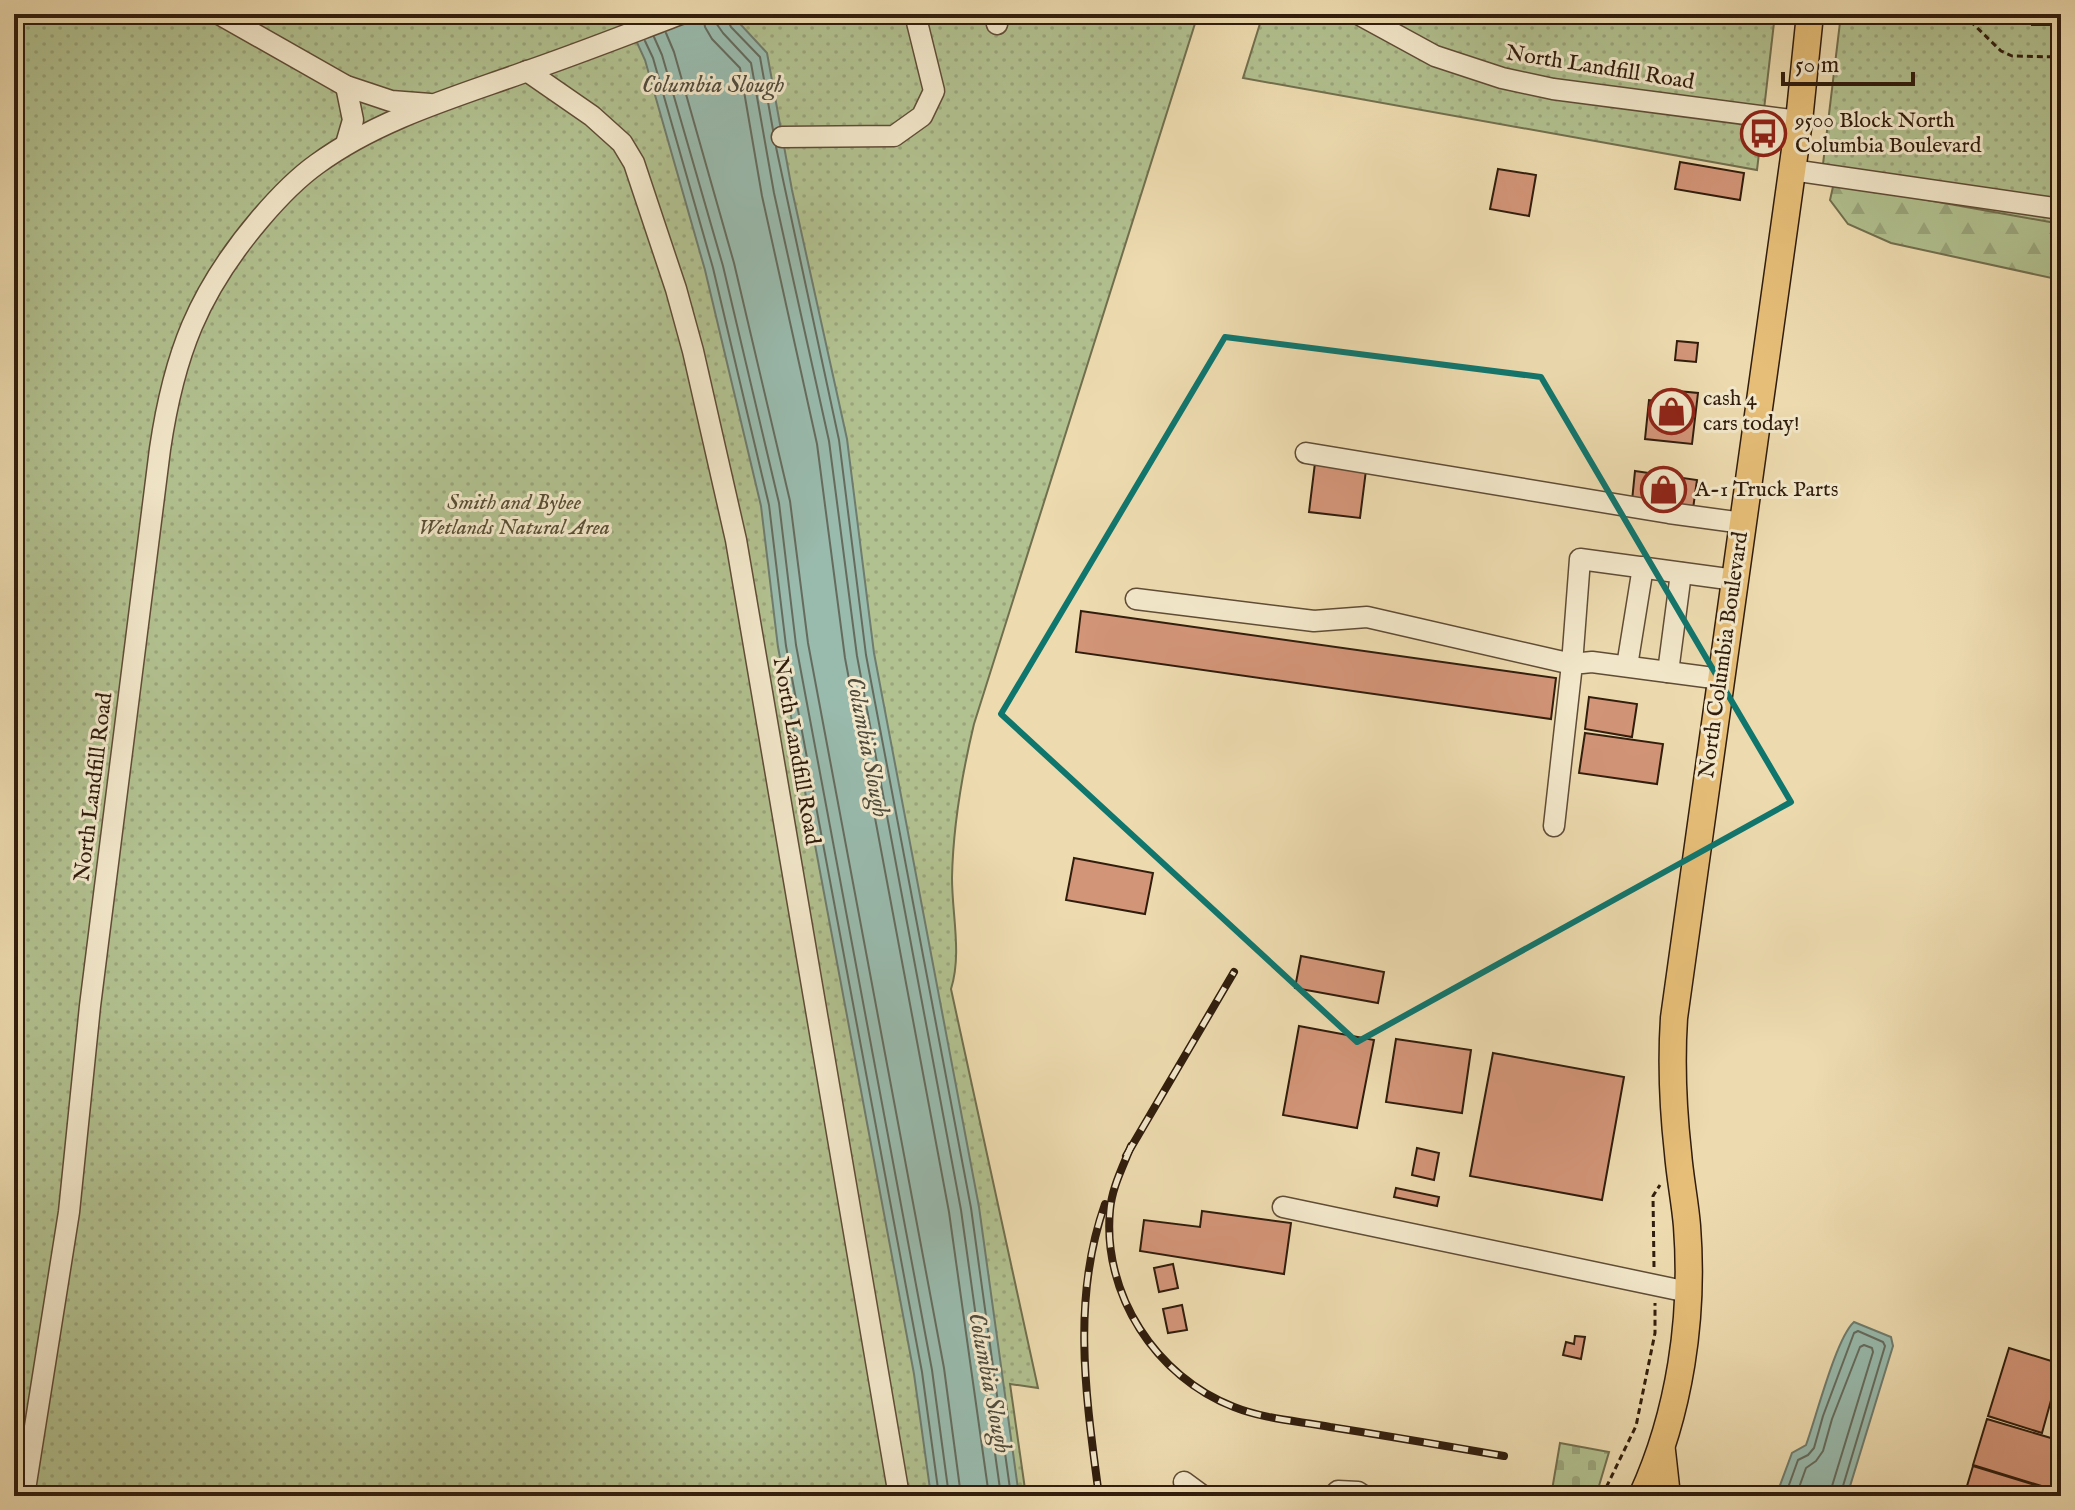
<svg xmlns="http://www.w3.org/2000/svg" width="2075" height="1510" font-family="'IM FELL English',serif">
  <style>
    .forest { fill: url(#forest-firs); stroke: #726f4e; stroke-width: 2 }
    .cemetery { fill: url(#cemetery-stones); stroke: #726f4e; stroke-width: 2 }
    .park { fill: url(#park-dots); stroke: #726f4e; stroke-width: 2 }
    .water { fill: #99bbae; stroke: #6f7c6e; stroke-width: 2 }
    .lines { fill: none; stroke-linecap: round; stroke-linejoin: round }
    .shore { stroke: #656c5e; stroke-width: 2 }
    .building { fill: #d39578; stroke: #311d0d; stroke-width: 2 }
    .minor-casing { stroke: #604c36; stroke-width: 23 }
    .major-casing { stroke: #311d0d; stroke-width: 29 }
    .path { stroke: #311d0d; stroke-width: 3; stroke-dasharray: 6 4; stroke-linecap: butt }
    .minor { stroke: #f3e8cb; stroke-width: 20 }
    .major { stroke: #e6be78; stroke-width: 26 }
    .rail-casing { stroke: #311d0d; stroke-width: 8 }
    .rail { stroke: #f3e8cb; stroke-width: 5; stroke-dasharray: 15; stroke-linecap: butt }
    .marked { fill: none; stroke: #0f766e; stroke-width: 6; stroke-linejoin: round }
    .labels { text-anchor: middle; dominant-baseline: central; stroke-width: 6; stroke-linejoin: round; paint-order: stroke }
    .street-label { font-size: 22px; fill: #311d0d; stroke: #f3e8cb }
    .poi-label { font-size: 22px; fill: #311d0d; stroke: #f3e8cb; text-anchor: start }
    .park-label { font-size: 22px; font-style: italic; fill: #584e34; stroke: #f3e8cb }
    .water-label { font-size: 24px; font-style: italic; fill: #504c3d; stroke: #f3e8cb }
  </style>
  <defs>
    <pattern id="forest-firs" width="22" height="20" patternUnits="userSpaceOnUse" patternTransform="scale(2)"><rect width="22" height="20" fill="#b2c190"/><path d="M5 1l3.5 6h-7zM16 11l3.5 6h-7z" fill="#9aa57b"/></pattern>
    <pattern id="cemetery-stones" width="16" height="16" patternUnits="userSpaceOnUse" patternTransform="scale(2)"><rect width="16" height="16" fill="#b2c190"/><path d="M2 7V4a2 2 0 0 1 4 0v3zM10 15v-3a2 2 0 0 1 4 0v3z" fill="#9aa57b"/></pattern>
    <pattern id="park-dots" width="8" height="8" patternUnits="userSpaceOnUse" patternTransform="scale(2)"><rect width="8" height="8" fill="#b2c190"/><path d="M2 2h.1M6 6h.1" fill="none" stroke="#9aa57b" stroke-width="1.8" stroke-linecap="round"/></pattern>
  </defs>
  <rect width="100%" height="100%" fill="#eddbaf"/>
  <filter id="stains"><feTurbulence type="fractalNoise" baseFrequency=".0025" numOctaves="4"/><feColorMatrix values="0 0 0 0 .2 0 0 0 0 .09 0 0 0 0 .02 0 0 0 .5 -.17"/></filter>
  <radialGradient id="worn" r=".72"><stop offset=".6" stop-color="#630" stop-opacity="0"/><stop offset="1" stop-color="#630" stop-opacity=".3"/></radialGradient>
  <!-- forest -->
  <path class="forest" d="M1837 169 2061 212V280L1891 243 1848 224 1830 200Z"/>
  <!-- cemetery -->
  <path class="cemetery" d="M1560 1443 1609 1452 1596 1496H1551Z"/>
  <!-- park -->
  <g class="park">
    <path d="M14 14H1198L974 724C962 774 953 826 952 878 952 915 962 954 951 989L1038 1388 1010 1384 1026 1496H14Z"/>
    <path d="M1263 14H1775L1757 170 1243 78Z"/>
    <path d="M1841 14H2061V224L1821 181Z"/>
  </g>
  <!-- water -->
  <g class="water">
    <path d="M624 14H731L767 53 792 190 847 439 874 653 979 1207 1019 1496H931L914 1374 778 647 761 506 705 270 645 60Z"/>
    <path d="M1854 1322 1891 1337 1893 1346 1847 1496H1776L1792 1453 1806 1445C1816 1418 1836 1338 1854 1322Z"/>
  </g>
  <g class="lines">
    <!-- shore -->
    <g class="shore">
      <path d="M703 14 705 27 712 39 740 68 762 196 817 444 845 658 949 1212 989 1496"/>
      <path d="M715 14 716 23 723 33 751 63 774 193 829 441 857 656 961 1210 1001 1496"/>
      <path d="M725 14 731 27 760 57 773 130"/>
      <path d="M666 33 674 52 734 263 790 501 808 643 944 1368 961 1496"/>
      <path d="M654 37 662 55 723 266 779 503 796 645 932 1370 949 1496"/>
      <path d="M645 41 653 58 713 268 769 505 786 646 922 1372 939 1496"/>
      <path d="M776 147 839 440 866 655 971 1208 1011 1496"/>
      <path d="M1785 1496 1798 1460 1808 1455 1814 1448 1823 1416 1854 1333 1858 1331 1883 1342 1885 1346 1840 1496"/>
      <path d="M1796 1496 1806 1468 1816 1461 1823 1451 1832 1419 1860 1347 1864 1345 1872 1348 1873 1352 1829 1496"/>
    </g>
  </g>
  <!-- building -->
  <g class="building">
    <rect x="2032" y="14" width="29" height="11"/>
    <path d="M1680 162 1744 173 1740 200 1675 189Z"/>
    <path d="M1498 169 1536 175 1529 216 1490 209Z"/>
    <path d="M1677 341 1698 343 1696 362 1675 360Z"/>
    <path d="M1667 390 1698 393 1692 444 1645 439 1649 400 1666 402Z"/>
    <path d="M1315 463 1366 470 1360 518 1309 512Z"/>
    <path d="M1635 471 1697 480 1693 509 1632 501Z"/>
    <path d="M1081 611 1556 678 1551 719 1076 652Z"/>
    <path d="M1589 697 1637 704 1632 737 1585 729Z"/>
    <path d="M1585 733 1663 744 1657 784 1579 773Z"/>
    <path d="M1074 858 1153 873 1145 914 1066 900Z"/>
    <path d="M1301 956 1384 972 1378 1003 1295 988Z"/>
    <path d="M1299 1026 1374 1040 1357 1128 1283 1115Z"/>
    <path d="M1396 1039 1471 1050 1462 1113 1386 1102Z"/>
    <path d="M1493 1053 1624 1077 1602 1200 1470 1176Z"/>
    <path d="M1417 1148 1439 1153 1434 1180 1412 1175Z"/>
    <path d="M1396 1188 1439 1197 1437 1206 1394 1197Z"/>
    <path d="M1202 1211 1291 1223 1284 1274 1140 1251 1144 1220 1200 1227Z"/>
    <path d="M1173 1264 1178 1288 1159 1292 1154 1268Z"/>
    <path d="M1182 1305 1187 1330 1168 1333 1163 1309Z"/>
    <path d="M1575 1336 1585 1337 1581 1359 1563 1355 1566 1342 1574 1344Z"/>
    <path d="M2009 1348 2061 1364 2042 1433 1988 1416Z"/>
    <path d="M1987 1419 2061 1441V1492L1973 1465Z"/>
    <path d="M1973 1466 2061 1493V1496H1964Z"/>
  </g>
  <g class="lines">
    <defs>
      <g id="minor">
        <path d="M219 14 346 86 391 101 430 104"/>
        <path d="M995 14 997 24"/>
        <path d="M1358 14 1435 56 1502 78 1553 89 1799 121"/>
        <path d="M527 71 592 116 622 143 634 163 676 289 693 351 736 540 899 1496"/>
        <path d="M782 137 894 136 922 116 934 91 915 14"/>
        <path d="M346 144 353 120 346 86"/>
        <path d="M1792 170 2061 209"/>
        <path d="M1306 453 1669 513 1743 523"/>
        <path d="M1136 599 1314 621 1367 617 1572 664 1580 559 1735 580"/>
        <path d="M1627 666 1643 567"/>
        <path d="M1668 672 1681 573"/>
        <path d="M1554 826 1572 664 1592 662 1721 679"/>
        <path d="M1283 1207 1688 1292"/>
        <path d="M1184 1482 1203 1496"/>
        <path d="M24 1496 69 1212 90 1006 160 449C174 354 198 292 260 219 277 199 296 179 317 164 377 120 452 98 522 73 575 55 628 34 681 14"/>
        <path d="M1333 1496 1338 1491 1358 1492 1364 1496"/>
      </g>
      <g id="major">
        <path d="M1662 1451 1667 1496"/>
        <path d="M1642 1496C1680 1413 1694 1317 1687 1226 1685 1202 1680 1178 1678 1153 1673 1108 1671 1064 1674 1018L1799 121 1810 14"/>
      </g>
    </defs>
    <!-- minor casing -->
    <use href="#minor" class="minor-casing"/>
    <!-- major casing -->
    <use href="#major" class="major-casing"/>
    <!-- path -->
    <g class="path">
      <path d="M1963 14 2001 51 2012 56 2061 57"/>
      <path d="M1654 1267 1653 1196 1660 1185"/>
      <path d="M1602 1496 1636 1426 1655 1333V1303"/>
    </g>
    <!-- minor -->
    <use href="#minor" class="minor"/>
    <!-- major -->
    <use href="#major" class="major"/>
    <defs>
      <g id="rail">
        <path d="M1131 1146C1123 1167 1112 1187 1110 1210 1102 1294 1156 1377 1234 1407 1264 1419 1298 1421 1330 1427 1388 1436 1446 1446 1504 1456"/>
        <path d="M1126 1156 1234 972"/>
        <path d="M1099 1496C1086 1397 1071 1300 1105 1204"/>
      </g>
    </defs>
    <!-- rail casing -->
    <use href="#rail" class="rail-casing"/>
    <!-- rail -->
    <use href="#rail" class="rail"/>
  </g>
  <!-- marked area -->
  <path class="marked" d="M1225 337 1541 377 1791 802 1357 1042 1001 714Z"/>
  <!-- icons -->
  <defs>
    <symbol id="bus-ring" viewBox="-11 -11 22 22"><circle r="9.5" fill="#f3e8cb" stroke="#8f2418" stroke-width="1.5"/><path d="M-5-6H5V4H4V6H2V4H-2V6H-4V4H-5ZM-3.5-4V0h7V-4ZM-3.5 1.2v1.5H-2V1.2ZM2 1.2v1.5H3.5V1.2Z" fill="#8f2418"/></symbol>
    <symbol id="shop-ring" viewBox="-11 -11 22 22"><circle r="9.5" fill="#f3e8cb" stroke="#8f2418" stroke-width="1.5"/><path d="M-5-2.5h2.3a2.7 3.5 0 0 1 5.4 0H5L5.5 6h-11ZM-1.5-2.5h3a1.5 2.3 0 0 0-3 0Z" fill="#8f2418"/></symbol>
  </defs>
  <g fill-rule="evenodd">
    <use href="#bus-ring" x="1738" y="108" width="51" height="51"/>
    <use href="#shop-ring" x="1646" y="386" width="51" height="51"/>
    <use href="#shop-ring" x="1638" y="464" width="51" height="51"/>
  </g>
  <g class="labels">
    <!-- street labels -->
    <g class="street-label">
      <text transform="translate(1600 68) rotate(9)">North Landfill Road</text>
      <text transform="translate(1724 655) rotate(-82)">North Columbia Boulevard</text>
      <text transform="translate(796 751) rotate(80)">North Landfill Road</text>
      <text transform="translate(94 787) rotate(-83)">North Landfill Road</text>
    </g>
    <!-- poi labels -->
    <g class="poi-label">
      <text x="1795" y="121">9500 Block North<tspan x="1795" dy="25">Columbia Boulevard</tspan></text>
      <text x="1703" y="399">cash 4<tspan x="1703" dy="25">cars today!</tspan></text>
      <text x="1695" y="490">A-1 Truck Parts</text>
    </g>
    <!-- park labels -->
    <g class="park-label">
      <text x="514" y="503">Smith and Bybee<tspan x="514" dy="25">Wetlands Natural Area</tspan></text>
    </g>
    <!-- water labels -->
    <g class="water-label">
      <text x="713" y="85">Columbia Slough</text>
      <text transform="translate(867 747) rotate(79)">Columbia Slough</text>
      <text transform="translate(989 1383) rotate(79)">Columbia Slough</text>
    </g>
  </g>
  <!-- margin -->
  <rect width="2075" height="1510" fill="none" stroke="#eddbaf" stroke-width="48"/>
  <rect x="16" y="16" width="2043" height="1478" fill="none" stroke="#311d0d" stroke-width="4"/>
  <rect x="24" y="24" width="2027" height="1462" fill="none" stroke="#311d0d" stroke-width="2"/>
  <!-- scale -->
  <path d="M1783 72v12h130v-12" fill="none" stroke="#311d0d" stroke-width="4"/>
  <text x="1795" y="72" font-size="24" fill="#311d0d" stroke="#f3e8cb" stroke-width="6" paint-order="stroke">50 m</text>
  <rect width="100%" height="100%" filter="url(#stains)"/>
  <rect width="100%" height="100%" fill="url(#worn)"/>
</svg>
